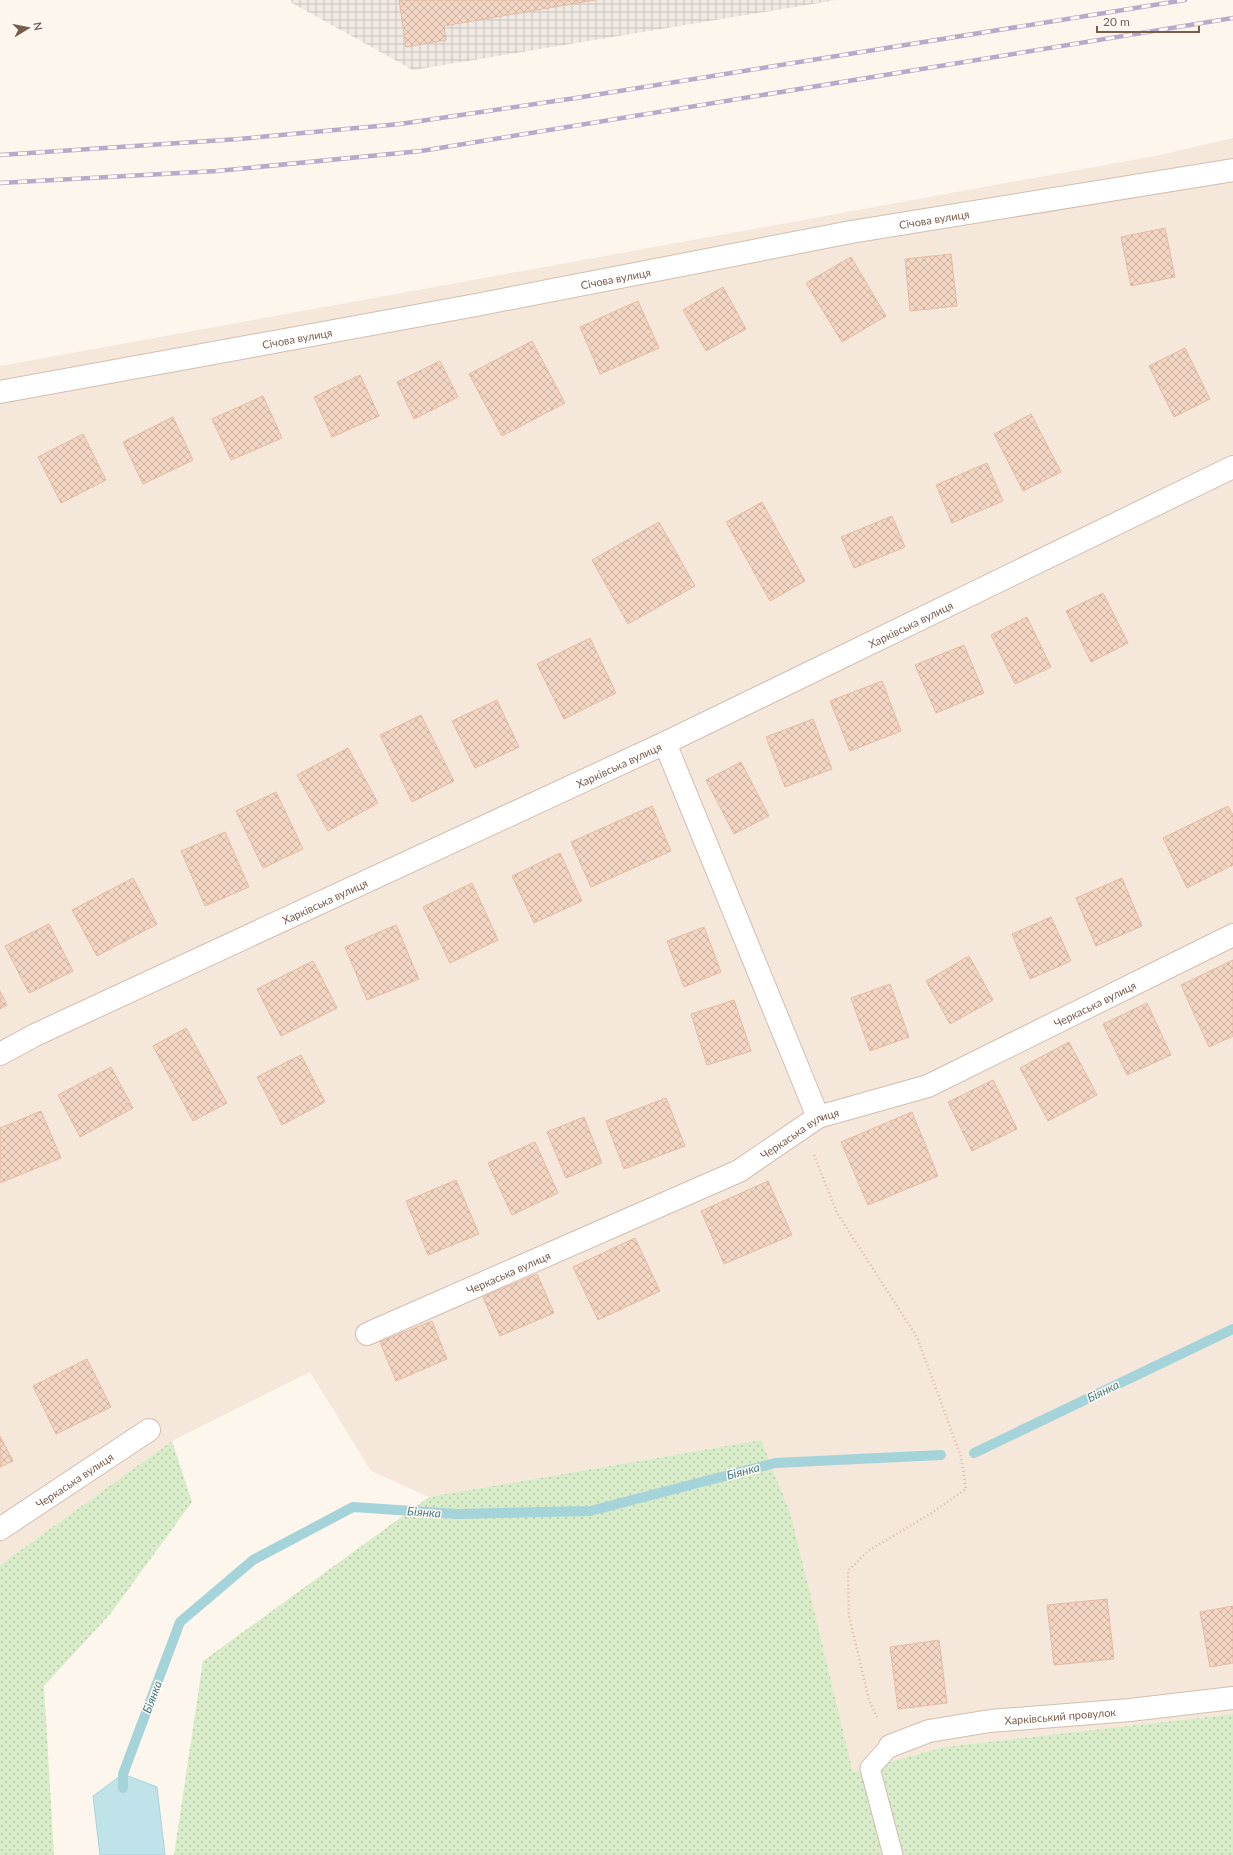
<svg xmlns="http://www.w3.org/2000/svg" width="1233" height="1855" font-family="Lato,sans-serif">
  <style>
    .residential { fill: #f5e8da }
    .industrial { fill: url(#industrial-grid) }
    .grass { fill: url(#grass-dots) }
    .water { fill: #bfe3e8; stroke: #a5d3da }
    .lines { fill: none; stroke-linecap: round; stroke-linejoin: round }
    .stream { stroke: #a5d3da; stroke-width: 10 }
    .building { fill: url(#building-cross-hatch); stroke: #e6bba3 }
    .service-casing { stroke: #d1beb0; stroke-width: 21 }
    .minor-casing { stroke: #d1beb0; stroke-width: 24 }
    .path { stroke: #d9b8a5; stroke-width: 2.5; stroke-dasharray: 1 3; stroke-linecap: butt }
    .service { stroke: #fff; stroke-width: 19 }
    .minor { stroke: #fff; stroke-width: 22 }
    .rail-casing { stroke: #b9a8c9; stroke-width: 4.5 }
    .rail { stroke: #fffaf3; stroke-width: 3; stroke-dasharray: 9; stroke-linecap: butt }
    .labels { text-anchor: middle; dominant-baseline: central; stroke-width: 3; stroke-linejoin: round; paint-order: stroke }
    .street-label { font-size: 11px; fill: #7a5c4d; stroke: #fffaf3 }
    .water-label { font-size: 12px; font-style: italic; fill: #437c86; stroke: #fffaf3 }
  </style>
  <defs>
    <pattern id="industrial-grid" width="8" height="8" patternUnits="userSpaceOnUse"><rect width="8" height="8" fill="#efe9e4"/><path d="M0 4h8M4 0v8" fill="none" stroke="#c7c0bb"/></pattern>
    <pattern id="grass-dots" width="8" height="8" patternUnits="userSpaceOnUse"><rect width="8" height="8" fill="#d8ecc9"/><path d="M2 2h.1M6 6h.1" fill="none" stroke="#b4c2a5" stroke-width="1.8" stroke-linecap="round"/></pattern>
    <pattern id="building-cross-hatch" width="8" height="8" patternUnits="userSpaceOnUse"><rect width="8" height="8" fill="#f3d5c3"/><path d="M0 0l8 8M0 8l8-8" fill="none" stroke="#cab0a1"/></pattern>
  </defs>
  <rect width="100%" height="100%" fill="#fdf6ec"/>
  <!-- residential -->
  <path class="residential" d="M1233 138V1714L944 1747 853 1772 791 1515 761 1440 429 1497 371 1471 310 1372 172 1441 0 1565V366L1160 155Z"/>
  <!-- industrial -->
  <path class="industrial" d="M291 0H837L413 70 292 3Z"/>
  <!-- grass -->
  <g class="grass">
    <path d="M761 1440 791 1515 853 1772 944 1747 1233 1714V1855H174L203 1661 429 1497Z"/>
    <path d="M172 1441 192 1502 111 1613 44 1686 54 1855H0V1565Z"/>
  </g>
  <!-- water -->
  <path class="water" d="M123 1774 157 1787 165 1855H100L93 1796Z"/>
  <g class="lines">
    <!-- stream -->
    <g class="stream">
      <path d="M974 1453 1233 1329"/>
      <path d="M123 1788V1774L180 1622 253 1560 353 1507 457 1514 590 1511 775 1463 941 1455"/>
    </g>
  </g>
  <!-- building -->
  <g class="building">
    <path d="M399 0H595L444 26 446 40 406 47Z"/>
    <path d="M1165 228 1175 277 1131 286 1121 237Z"/>
    <path d="M951 254 957 306 910 311 905 259Z"/>
    <path d="M851 257 886 316 842 342 806 283Z"/>
    <path d="M723 287 746 329 706 351 683 310Z"/>
    <path d="M638 301 659 348 600 374 580 327Z"/>
    <path d="M532 341 565 403 502 436 469 374Z"/>
    <path d="M1185 348 1210 399 1174 417 1149 366Z"/>
    <path d="M440 361 458 397 414 419 397 382Z"/>
    <path d="M360 375 379 416 332 437 314 397Z"/>
    <path d="M263 396 282 438 231 460 212 419Z"/>
    <path d="M1031 414 1061 472 1023 491 994 434Z"/>
    <path d="M173 417 193 460 143 484 123 442Z"/>
    <path d="M83 434 106 480 61 503 38 457Z"/>
    <path d="M987 463 1003 501 952 523 936 485Z"/>
    <path d="M762 502 805 581 770 601 726 522Z"/>
    <path d="M892 516 905 547 854 568 841 537Z"/>
    <path d="M659 522 695 586 628 624 592 560Z"/>
    <path d="M1103 593 1128 643 1091 662 1066 611Z"/>
    <path d="M1027 617 1051 667 1015 684 991 635Z"/>
    <path d="M590 638 616 693 564 719 537 664Z"/>
    <path d="M964 645 984 693 936 713 915 665Z"/>
    <path d="M882 681 901 731 850 751 830 701Z"/>
    <path d="M497 700 519 747 475 768 452 721Z"/>
    <path d="M421 715 454 781 412 802 380 735Z"/>
    <path d="M813 719 832 769 785 787 766 737Z"/>
    <path d="M348 748 378 803 328 831 297 775Z"/>
    <path d="M741 762 769 816 734 834 706 780Z"/>
    <path d="M276 792 303 849 263 868 236 811Z"/>
    <path d="M652 806 671 851 591 887 571 842Z"/>
    <path d="M1228 806 1233 815V865L1187 888 1163 838Z"/>
    <path d="M225 832 249 887 205 906 181 851Z"/>
    <path d="M560 853 582 901 534 923 512 876Z"/>
    <path d="M133 878 157 924 97 956 72 910Z"/>
    <path d="M1122 878 1142 926 1096 946 1076 898Z"/>
    <path d="M472 883 498 940 450 963 423 907Z"/>
    <path d="M1051 917 1071 961 1030 979 1012 934Z"/>
    <path d="M49 924 73 971 29 993 5 946Z"/>
    <path d="M396 925 419 979 367 1000 345 947Z"/>
    <path d="M704 927 721 972 684 987 667 941Z"/>
    <path d="M969 956 993 1000 950 1024 926 981Z"/>
    <path d="M1233 960V1036L1209 1047 1181 985Z"/>
    <path d="M313 961 337 1008 281 1036 257 989Z"/>
    <path d="M890 984 909 1037 870 1051 851 998Z"/>
    <path d="M0 991 7 1005 0 1009Z"/>
    <path d="M734 1000 751 1051 707 1065 691 1014Z"/>
    <path d="M1147 1003 1171 1055 1127 1075 1103 1024Z"/>
    <path d="M186 1028 227 1103 193 1121 153 1046Z"/>
    <path d="M1069 1042 1097 1095 1048 1121 1020 1068Z"/>
    <path d="M301 1055 325 1102 282 1125 257 1077Z"/>
    <path d="M111 1067 133 1108 80 1137 58 1095Z"/>
    <path d="M993 1080 1017 1129 972 1151 948 1102Z"/>
    <path d="M666 1098 685 1146 624 1169 606 1121Z"/>
    <path d="M41 1111 61 1158 0 1183V1128Z"/>
    <path d="M912 1112 938 1176 868 1205 841 1142Z"/>
    <path d="M584 1117 602 1163 566 1178 547 1132Z"/>
    <path d="M535 1142 558 1193 512 1215 488 1163Z"/>
    <path d="M456 1180 479 1234 428 1255 406 1201Z"/>
    <path d="M768 1181 792 1235 724 1264 701 1211Z"/>
    <path d="M635 1238 660 1291 598 1320 573 1267Z"/>
    <path d="M537 1274 554 1313 500 1336 483 1297Z"/>
    <path d="M432 1321 447 1359 396 1381 380 1342Z"/>
    <path d="M87 1359 111 1407 56 1434 33 1386Z"/>
    <path d="M0 1436 13 1461 0 1467Z"/>
    <path d="M1107 1599 1114 1659 1054 1665 1047 1605Z"/>
    <path d="M1233 1606V1663L1210 1667 1200 1612Z"/>
    <path d="M939 1640 947 1703 898 1709 890 1647Z"/>
  </g>
  <g class="lines">
    <defs>
      <path id="service" d="M890 1746 870 1768 893 1855"/>
      <g id="minor">
        <path id="s1" d="M0 392 476 305 851 232 1233 170"/>
        <path d="M665 743 818 1117"/>
        <path id="s2" d="M0 1054 35 1035 665 743 1233 467"/>
        <path id="s3" d="M367 1334 739 1171 818 1117 928 1086 1233 935"/>
        <path id="s4" d="M0 1529 149 1430"/>
        <path id="s5" d="M890 1746 929 1731 990 1721 1130 1710 1233 1698"/>
      </g>
    </defs>
    <!-- service casing -->
    <use href="#service" class="service-casing"/>
    <!-- minor casing -->
    <use href="#minor" class="minor-casing"/>
    <!-- path -->
    <path class="path" d="M814 1155 837 1213 917 1337 961 1457 966 1489 930 1514 868 1551 848 1571 849 1616 869 1700 878 1719"/>
    <!-- service -->
    <use href="#service" class="service"/>
    <!-- minor -->
    <use href="#minor" class="minor"/>
    <defs>
      <g id="rail">
        <path d="M0 155 239 139 400 124 576 98 1185 0"/>
        <path d="M0 183 217 171 421 151 1233 18"/>
      </g>
    </defs>
    <!-- rail casing -->
    <use href="#rail" class="rail-casing"/>
    <!-- rail -->
    <use href="#rail" class="rail"/>
  </g>
  <g class="labels">
    <!-- street labels -->
    <g class="street-label">
      <text stroke="none"><textPath href="#s1" startOffset="950">Січова вулиця</textPath></text>
      <text stroke="none"><textPath href="#s1" startOffset="626">Січова вулиця</textPath></text>
      <text stroke="none"><textPath href="#s1" startOffset="302">Січова вулиця</textPath></text>
      <text stroke="none"><textPath href="#s2" startOffset="1007">Харківська вулиця</textPath></text>
      <text stroke="none"><textPath href="#s2" startOffset="683">Харківська вулиця</textPath></text>
      <text stroke="none"><textPath href="#s2" startOffset="359">Харківська вулиця</textPath></text>
      <text stroke="none"><textPath href="#s3" startOffset="802">Черкаська вулиця</textPath></text>
      <text stroke="none"><textPath href="#s3" startOffset="478">Черкаська вулиця</textPath></text>
      <text stroke="none"><textPath href="#s3" startOffset="154">Черкаська вулиця</textPath></text>
      <text stroke="none"><textPath href="#s4" startOffset="89">Черкаська вулиця</textPath></text>
      <text stroke="none"><textPath href="#s5" startOffset="174">Харківський провулок</textPath></text>
    </g>
    <!-- water labels -->
    <g class="water-label">
      <text transform="translate(1103 1391) rotate(-26)">Біянка</text>
      <text transform="translate(743 1471) rotate(-15)">Біянка</text>
      <text transform="translate(424 1512) rotate(4)">Біянка</text>
      <text transform="translate(152 1697) rotate(-69)">Біянка</text>
    </g>
  </g>
  <!-- north arrow -->
  <g transform="translate(28 28) rotate(80)" stroke="#fffaf3" stroke-width="3" paint-order="stroke">
  <path d="M0-3L7 15L0 10L-7 15Z" fill="#7a5c4d"/>
  <text y="-6" font-size="11" font-weight="bold" text-anchor="middle" fill="#7a5c4d">N</text>
  </g>
  <!-- scale -->
  <path d="M1097 26v6h102v-6" fill="none" stroke="#7a5c4d" stroke-width="2"/>
  <text x="1103" y="26" font-size="12" fill="#7a5c4d" stroke="#fffaf3" stroke-width="3" paint-order="stroke">20 m</text>
</svg>
